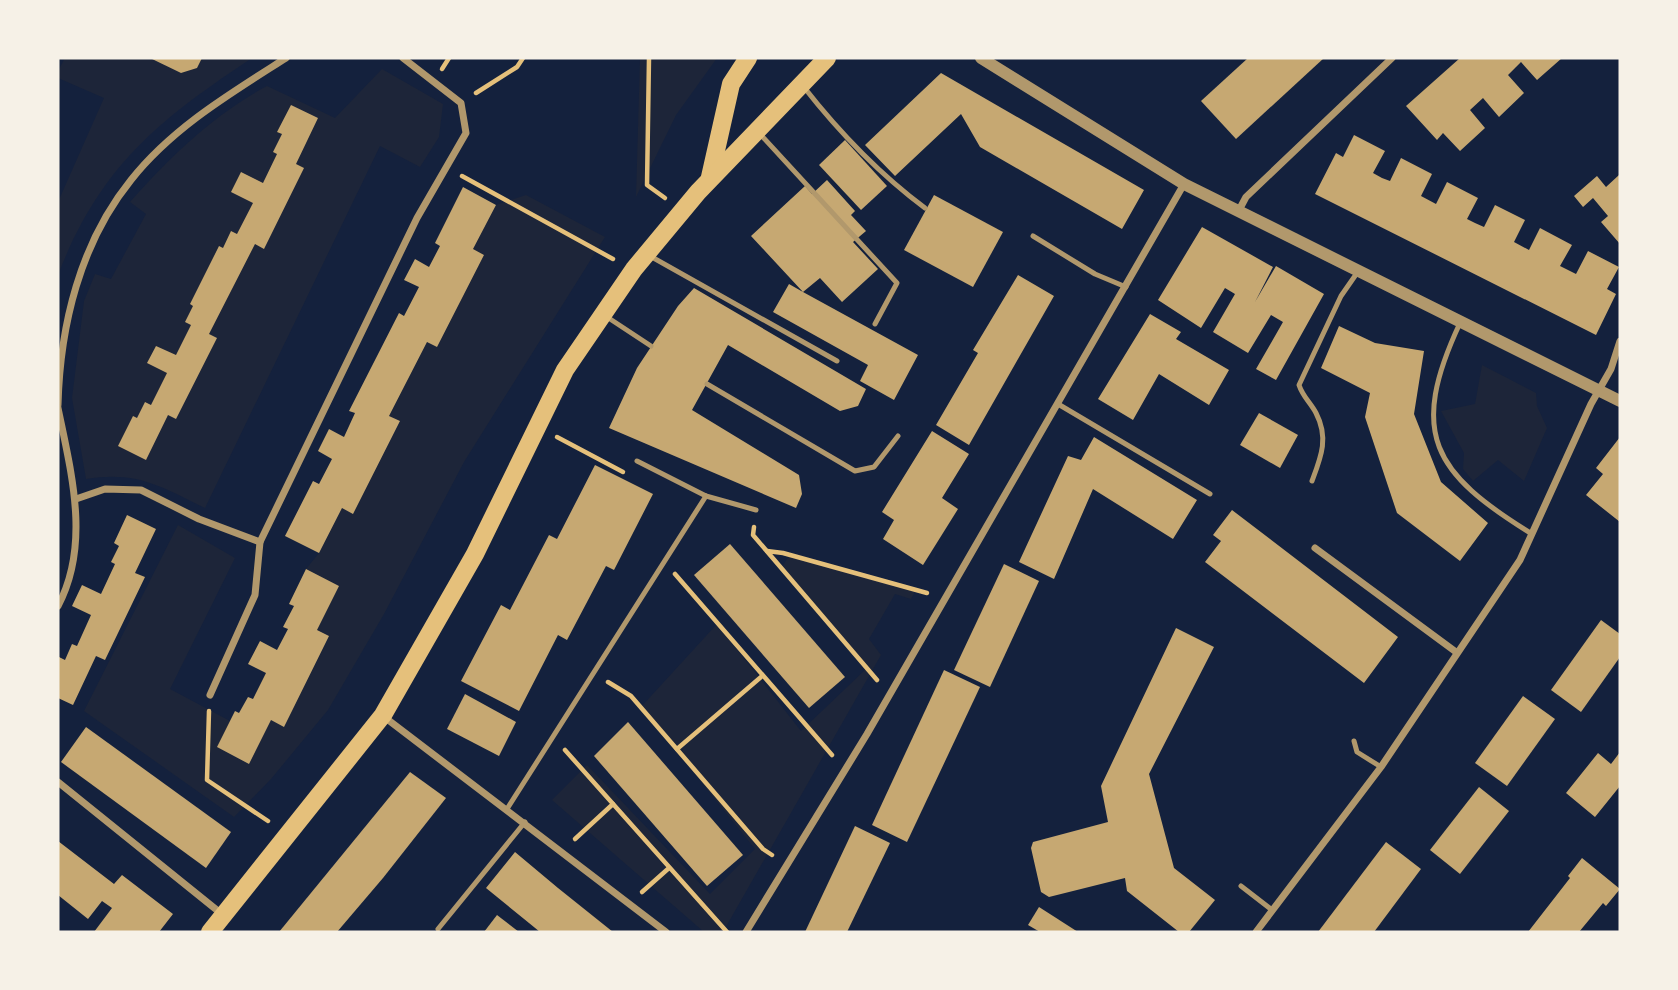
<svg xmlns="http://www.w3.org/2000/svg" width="1678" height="990" font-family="'Titillium Web',sans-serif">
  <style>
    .green { fill: #1d2539 }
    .building { fill: #c6a872 }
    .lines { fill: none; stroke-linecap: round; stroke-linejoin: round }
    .path { stroke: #e5c07b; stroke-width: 4.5 }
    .service { stroke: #b1986c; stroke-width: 5 }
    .minor { stroke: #b1986c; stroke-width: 7 }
    .tertiary { stroke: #b1986c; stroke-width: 12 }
    .primary { stroke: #e5c07b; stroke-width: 18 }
  </style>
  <rect width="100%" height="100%" fill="#14213d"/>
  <!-- green -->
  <g class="green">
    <path d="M65 58H150L181 73 197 68 202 58H252C157 121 100 167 58 275V202L104 98 58 78V71Z"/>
    <path d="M640 58H717L676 115 636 197Z"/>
    <path d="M382 69 443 104 439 137 420 167 380 146 205 508C160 486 137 471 86 479L72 398 84 301 95 274 111 279 146 214 130 202C170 157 213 115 267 86L335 118Z"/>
    <path d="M526 195 605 237 464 462 384 614 328 710 271 779 234 817 84 711 178 525 235 558 170 689 230 721 217 747 249 764 271 720 284 726 329 637 317 630 339 586 306 569 319 553 342 508 353 513 400 422 389 416 427 342 437 347 484 255 473 249 496 205Z"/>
    <path d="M1482 365 1536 393 1537 406 1547 428 1524 481 1498 460 1473 481 1463 469 1464 453 1441 411 1475 404Z"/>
    <path d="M789 556 915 592 911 599 895 594 869 639 881 655 723 932H704L552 800 587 765 710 894 755 849 641 707 717 624 801 731 866 669 782 567Z"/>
  </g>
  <!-- building -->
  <g class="building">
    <path d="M150 58H202L197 68 181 73Z"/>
    <path d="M1248 58H1324L1236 139 1201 101Z"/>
    <path d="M1460 58H1562L1537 80 1521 62 1508 75 1524 93 1499 117 1483 98 1470 110 1485 128 1460 151 1443 133 1437 140 1406 106Z"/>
    <path d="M941 73 1144 190 1122 229 980 147 961 114 895 176 865 145Z"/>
    <path d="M291 105 318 118 296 164 304 168 264 249 255 244 209 334 217 338 176 419 168 415 146 460 118 446 133 416 137 418 145 402 151 405 167 373 147 363 156 346 176 355 191 325 185 322 193 306 190 304 219 246 223 248 231 231 237 234 253 203 231 192 241 172 263 183 277 154 273 152 282 134 277 132Z"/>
    <path d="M1354 135 1385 151 1373 173 1382 178 1390 181 1401 158 1432 174 1421 196 1436 204 1447 182 1478 198 1467 219 1475 223 1484 227 1495 205 1525 220 1514 242 1529 250 1540 228 1572 245 1560 266 1576 274 1588 251 1619 267 1607 289 1616 294 1596 335 1315 194 1336 153 1343 157Z"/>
    <path d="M845 140 887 186 861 210 819 165Z"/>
    <path d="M1619 175 1620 177V244L1601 222 1608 216 1593 198 1583 207 1574 196 1597 176 1606 187Z"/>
    <path d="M827 180 855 211 851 215 866 231 853 242 878 269 842 302 820 278 803 292 918 355 894 400 860 381 868 365 773 312 789 284 803 292 751 236 805 186 812 194Z"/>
    <path d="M463 187 496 205 473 249 484 255 437 347 427 342 389 416 400 421 353 514 342 508 319 553 285 536 313 481 319 484 332 459 318 451 329 429 344 437 355 413 349 411 399 313 404 316 419 287 404 280 415 259 429 267 440 246 435 243Z"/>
    <path d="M934 195 1003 232 973 287 904 250Z"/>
    <path d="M1202 227 1273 267 1255 302 1276 266 1324 294 1276 380 1256 369 1283 322 1271 315 1248 353 1213 332 1235 294 1225 288 1201 328 1158 300Z"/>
    <path d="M1018 275 1054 296 969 445 936 425 978 353 973 350Z"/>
    <path d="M694 288 866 389 858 406 840 411 728 345 692 410 799 475 802 494 796 508 609 428 637 368 678 306Z"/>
    <path d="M1150 314 1181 332 1176 339 1229 370 1209 405 1159 374 1133 420 1098 399Z"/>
    <path d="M1339 326 1375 343 1424 351 1414 414 1441 482 1488 523 1460 561 1397 513 1365 417 1370 393 1321 368Z"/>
    <path d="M1259 413 1298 435 1280 468 1240 445Z"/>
    <path d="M932 431 969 454 942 498 958 509 923 565 883 539 894 520 882 512Z"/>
    <path d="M1094 437 1197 500 1173 539 1093 489 1054 579 1019 562 1068 456 1081 460Z"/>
    <path d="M1620 437V522L1586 495 1603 474 1596 468Z"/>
    <path d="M595 465 653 494 614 570 606 566 567 640 558 635 519 711 461 681 501 605 510 610 549 535 557 539Z"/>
    <path d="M1232 510 1398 637 1364 683 1205 562 1221 541 1213 535Z"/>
    <path d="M127 515 156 529 135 573 145 577 105 660 96 656 73 705 58 698V660L59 657 65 660 72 644 77 646 91 615 72 606 82 585 101 594 115 564 111 562 119 546 114 543Z"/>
    <path d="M730 544 845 677 809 708 694 575Z"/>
    <path d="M1004 564 1039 581 990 687 954 670Z"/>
    <path d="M306 569 339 586 317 630 329 636 284 727 271 720 249 764 217 747 235 711 239 713 248 697 253 699 266 673 248 664 260 641 277 650 288 629 283 627 294 606 289 604Z"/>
    <path d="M1601 620 1620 634V657L1581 712 1551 690Z"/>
    <path d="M1176 628 1214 647 1149 774 1174 868 1215 900 1189 932H1179L1127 891 1125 878 1049 897 1041 892 1031 848 1033 842 1108 822 1101 786Z"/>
    <path d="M944 670 980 687 907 842 872 825Z"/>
    <path d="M465 694 516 722 499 756 447 729Z"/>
    <path d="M1523 696 1555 719 1507 786 1475 763Z"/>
    <path d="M628 722 743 855 707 886 594 756Z"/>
    <path d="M86 727 231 832 206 868 61 762Z"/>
    <path d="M1620 752V786L1595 817 1566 793 1598 753 1611 764Z"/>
    <path d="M410 772 446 798 383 878 337 932H279Z"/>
    <path d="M1479 787 1509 811 1460 874 1430 850Z"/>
    <path d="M855 826 890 843 847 932H805Z"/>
    <path d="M58 841 114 884 122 875 173 914 159 932H94L112 908 102 901 88 919 58 895Z"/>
    <path d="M1386 842 1421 869 1374 932H1318Z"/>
    <path d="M515 852 558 888 613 932H540L529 923 486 888Z"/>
    <path d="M1582 858 1620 889 1606 906 1603 903 1579 932H1528L1570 878 1568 876Z"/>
    <path d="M1039 907 1078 932H1040L1028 925Z"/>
    <path d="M497 915 519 932H484Z"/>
  </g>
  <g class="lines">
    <!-- path -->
    <g class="path">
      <path d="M649 58 647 185 665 198"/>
      <path d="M442 69 449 58"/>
      <path d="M476 93 517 67 523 58"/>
      <path d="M462 176 613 259"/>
      <path d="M557 437 623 472"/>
      <path d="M754 527 753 535 877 680"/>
      <path d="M767 551 783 553 927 593"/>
      <path d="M675 574 832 755"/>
      <path d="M608 682 631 696 763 849 772 855"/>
      <path d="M209 711 207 780 268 821"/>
      <path d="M677 749 761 677"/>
      <path d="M565 750 727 932"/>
      <path d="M575 839 613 804"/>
      <path d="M642 892 669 868"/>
    </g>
    <!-- service -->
    <g class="service">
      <path d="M803 86C839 132 878 173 925 208"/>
      <path d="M760 134 897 283 875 324"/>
      <path d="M1033 236 1095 274 1126 287"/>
      <path d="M650 256 837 361"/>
      <path d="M607 317 651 346"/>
      <path d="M1460 323C1408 434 1433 473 1532 534"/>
      <path d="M707 384 855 471 874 467 898 436"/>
      <path d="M1058 404 1210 494"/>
      <path d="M637 461 706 496 756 510"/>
      <path d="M1312 481C1321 457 1329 438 1316 413 1310 402 1303 397 1299 385L1341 296 1357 273"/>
      <path d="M1354 741 1357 752 1381 767"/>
      <path d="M507 809 706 496"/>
      <path d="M1241 886 1272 910"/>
      <path d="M438 929 525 822"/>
    </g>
    <!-- minor -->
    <g class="minor">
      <path d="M1238 212 1246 197 1392 58"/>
      <path d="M58 405C60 326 80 243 131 180 172 128 231 93 286 58"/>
      <path d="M58 408C71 472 91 544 58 606"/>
      <path d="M76 499 105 489 141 490 199 519 260 542 417 218 466 133 461 103 403 58"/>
      <path d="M1315 548 1456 652"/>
      <path d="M210 695 255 595 260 542"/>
      <path d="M383 716 666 932"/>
      <path d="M58 782 223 915"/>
      <path d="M746 932 867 734 1184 184"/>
      <path d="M1256 932 1381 767 1520 560 1591 404 1611 369 1620 341"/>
    </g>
    <!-- tertiary -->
    <path class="tertiary" d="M981 58 1184 184 1620 401"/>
    <!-- primary -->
    <g class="primary">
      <path d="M710 177 731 84 748 58"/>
      <path d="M210 932 383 715 475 554 565 370 634 269 698 192 827 58"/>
    </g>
  </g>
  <!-- border -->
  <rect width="1678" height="990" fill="none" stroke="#f6f1e7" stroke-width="119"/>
</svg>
